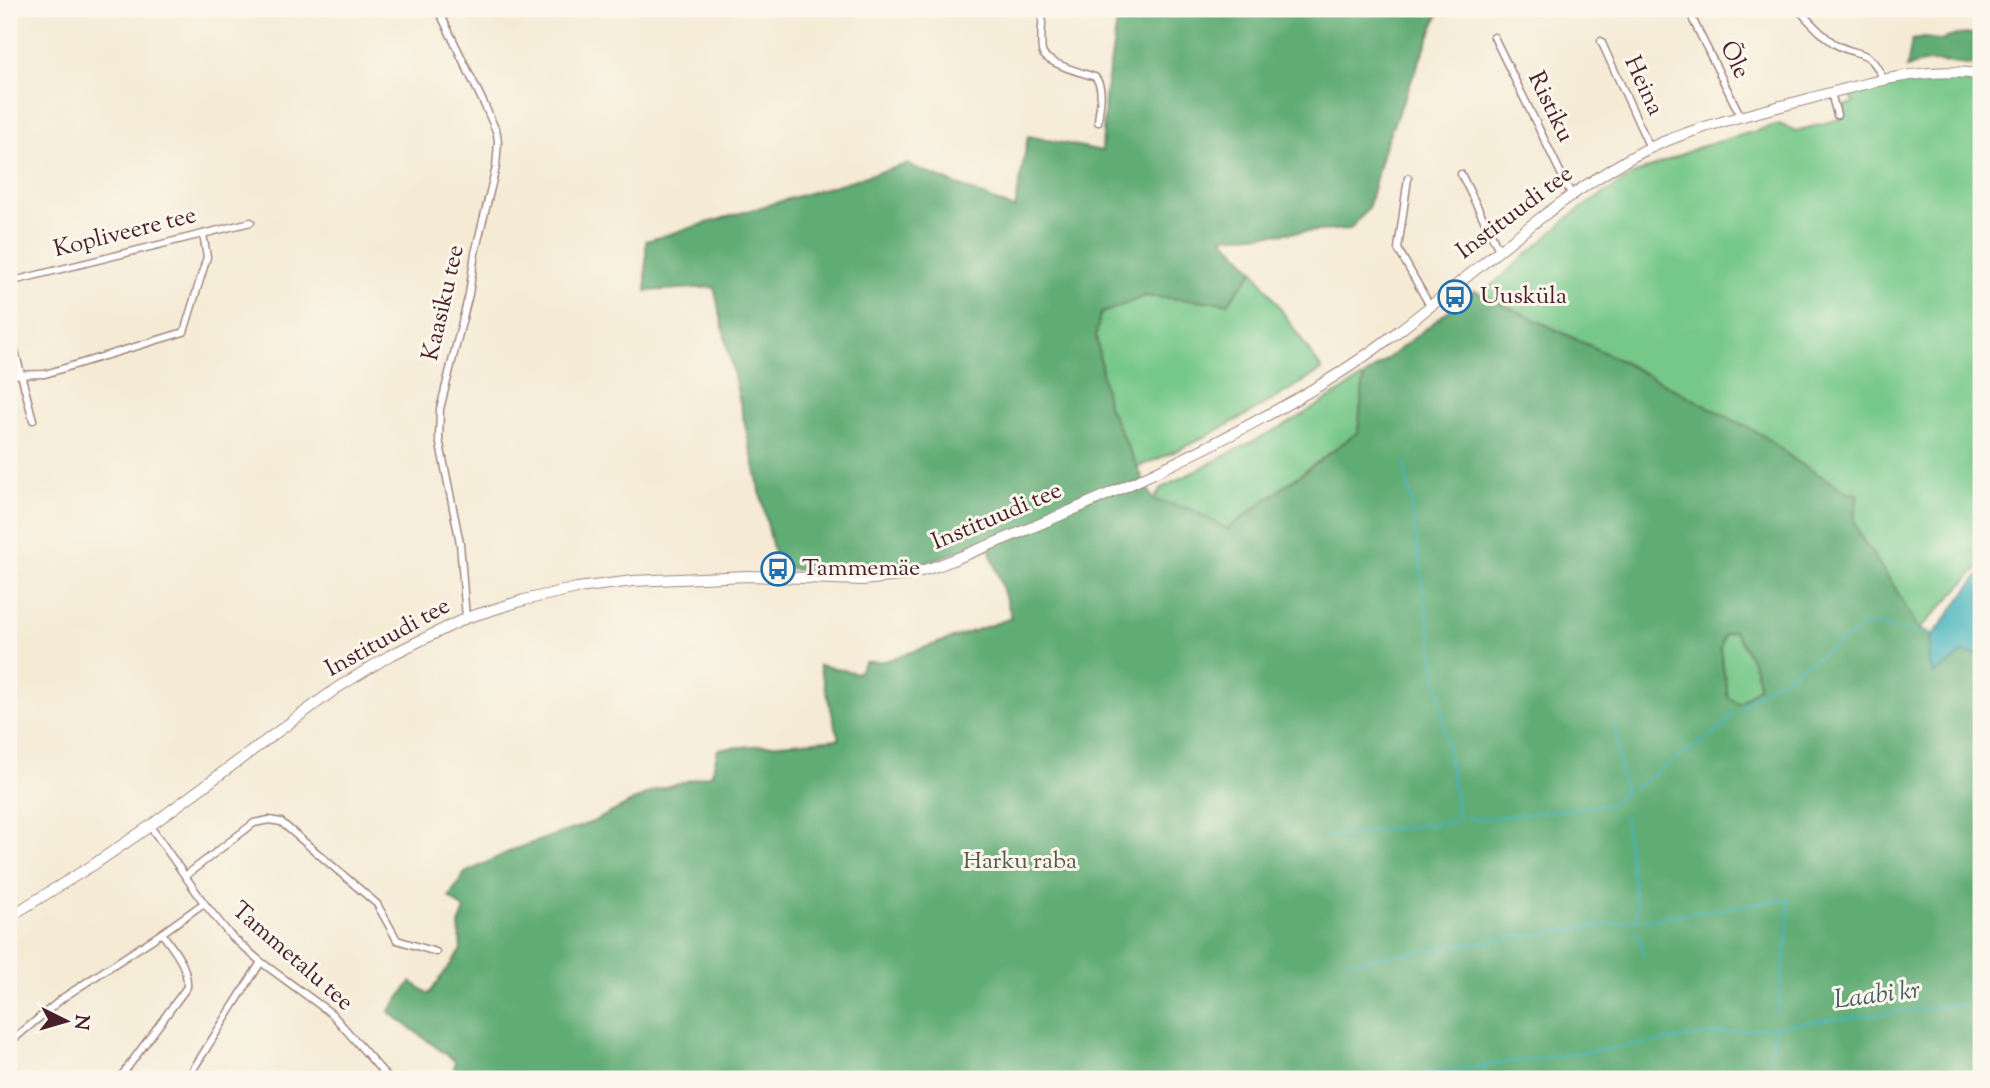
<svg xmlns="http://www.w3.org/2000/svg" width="1990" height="1088" font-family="'Sorts Mill Goudy',serif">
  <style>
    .green { fill: #76c889; stroke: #60745a; stroke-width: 2 }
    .forest { fill: #60ac75; stroke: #556650; stroke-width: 2; fill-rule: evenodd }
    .water { fill: #44b4bc; stroke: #476a74; stroke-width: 2 }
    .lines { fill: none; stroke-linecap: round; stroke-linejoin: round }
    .stream { stroke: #44b4bc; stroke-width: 2 }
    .street-casing { stroke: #a08580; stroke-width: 9 }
    .secondary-casing { stroke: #a08580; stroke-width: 12 }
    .street { stroke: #fff; stroke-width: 6 }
    .secondary { stroke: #fff; stroke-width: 10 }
    .labels { text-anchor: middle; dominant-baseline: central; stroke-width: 6; stroke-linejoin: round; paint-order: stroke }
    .street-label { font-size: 24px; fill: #4a1f2b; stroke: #fbf7ec }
    .poi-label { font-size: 24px; fill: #4a1f2b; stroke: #fbf7ec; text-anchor: start }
    .park-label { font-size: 24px; fill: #595a4c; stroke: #fbf7ec }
    .water-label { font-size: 26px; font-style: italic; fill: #485b65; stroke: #fbf7ec }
  </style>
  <rect width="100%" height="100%" fill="#fbf7ec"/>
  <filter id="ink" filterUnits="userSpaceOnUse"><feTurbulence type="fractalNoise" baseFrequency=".0143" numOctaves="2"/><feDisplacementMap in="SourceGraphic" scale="14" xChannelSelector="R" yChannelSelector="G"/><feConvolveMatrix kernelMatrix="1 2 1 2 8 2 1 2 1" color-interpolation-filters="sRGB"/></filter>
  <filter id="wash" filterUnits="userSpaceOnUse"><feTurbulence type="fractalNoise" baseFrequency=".00686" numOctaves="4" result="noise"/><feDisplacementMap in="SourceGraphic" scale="28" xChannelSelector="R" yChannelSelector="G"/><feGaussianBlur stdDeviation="1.57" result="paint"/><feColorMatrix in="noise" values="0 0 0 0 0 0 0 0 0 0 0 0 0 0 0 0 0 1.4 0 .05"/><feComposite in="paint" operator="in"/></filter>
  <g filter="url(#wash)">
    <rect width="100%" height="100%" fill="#f5ebd5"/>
    <!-- green -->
    <g class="green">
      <path d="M1931 78 1981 80V565L1919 630 1894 586 1860 536 1854 518 1857 494 1849 493 1796 461 1764 436 1607 354 1482 294 1574 213 1631 176 1697 148 1779 124 1796 131 1840 119 1838 108 1854 103 1851 96 1853 93 1884 84 1893 86 1897 81Z"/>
      <path d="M1254 270 1322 370C1263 407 1202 442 1138 467L1107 404 1096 335 1100 314 1145 296 1228 303Z"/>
      <path d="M1364 377 1358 432 1227 529 1191 509 1153 500 1162 488 1289 423Z"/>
      <path d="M1734 631C1745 648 1757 664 1759 686L1739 705 1728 697 1720 649 1724 634Z"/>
    </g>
    <!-- forest -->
    <g class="forest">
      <path d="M1119 9H1428L1439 13 1384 147 1368 209 1350 229 1222 237 1254 270 1228 303 1145 296 1100 314 1096 335 1107 404 1153 500 1191 509 1227 529 1358 432 1364 377 1474 291 1607 354 1764 436 1796 461 1849 493 1858 494 1854 518 1860 536 1894 586 1919 630 1934 634 1931 638 1933 674 1963 653 1981 655V1079H453L455 1061 389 1012 411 982 429 994 461 950 459 925 465 910 449 897 465 873 515 849 593 822 655 790 712 774 718 749 839 739 819 665 858 673 865 662 885 661 1012 618 987 541C952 554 917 568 879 573 845 578 811 571 777 567L714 287 646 291V241L907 164 1015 209 1028 136 1102 151 1105 97ZM1734 631C1745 649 1757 665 1759 686L1739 704 1728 697 1720 649 1724 635Z"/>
      <path d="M1981 33V67C1956 64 1930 57 1907 68L1912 40 1925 38 1940 40 1957 35Z"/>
    </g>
    <!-- water -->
    <path class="water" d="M1981 573V655L1963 653 1933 675 1929 658 1931 638Z"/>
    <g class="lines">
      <!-- stream -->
      <g class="stream">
        <path d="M1903 631 1933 634"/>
        <path d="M1740 709 1750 699 1871 623 1896 630"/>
        <path d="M1615 727 1624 792"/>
        <path d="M1633 789 1726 725 1732 713"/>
        <path d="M1467 817 1476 820 1609 804 1617 800 1626 791"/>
        <path d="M1327 837 1452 822 1458 817 1405 463"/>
        <path d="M1645 920 1789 899 1788 934 1777 1014"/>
        <path d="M1635 930 1641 940 1643 956"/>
        <path d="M1345 962 1638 920 1624 815"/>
        <path d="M1769 1060 1776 1026"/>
        <path d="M1485 1066 1486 1079"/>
        <path d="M1768 1070V1079"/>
        <path d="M1387 1079 1776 1026 1957 1005 1981 1011"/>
      </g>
    </g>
  </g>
  <g filter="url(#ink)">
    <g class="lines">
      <defs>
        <g id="street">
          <path d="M438 9 485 106 497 133 498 143 496 167 475 253 469 294 440 409 439 439 460 543 466 618"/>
          <path d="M1043 9C1043 19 1039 46 1043 54 1049 64 1083 73 1095 77 1105 88 1099 107 1098 122"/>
          <path d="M1798 9C1809 21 1821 35 1835 44 1859 58 1869 46 1883 79"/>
          <path d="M1693 20 1741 117"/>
          <path d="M1494 37 1571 194"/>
          <path d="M1601 41 1650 148"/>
          <path d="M1831 93 1837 115"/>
          <path d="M1461 174 1499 250"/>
          <path d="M1408 178 1398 249 1430 306"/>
          <path d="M9 282 251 222"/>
          <path d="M9 328 33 420"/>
          <path d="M9 375 45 374 184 332 207 257 203 234"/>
          <path d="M150 826 204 903 230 935 261 962 332 1014 389 1079"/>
          <path d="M185 876 254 823 269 820 281 822 377 904 397 940 436 952"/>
          <path d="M9 1043 64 997 162 933 204 903"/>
          <path d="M119 1079 187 987C188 965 174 951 162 933"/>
          <path d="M187 1079 261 962"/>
        </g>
        <path id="secondary" d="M9 917 93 865 150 826 337 688 389 656 466 618 524 600 577 588 633 581 747 576 863 580 908 575 940 565C1071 513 1201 456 1322 384 1431 318 1519 221 1630 158 1684 128 1749 115 1808 99 1866 83 1921 67 1981 74"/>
      </defs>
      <!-- street casing -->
      <use href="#street" class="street-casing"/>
      <!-- secondary casing -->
      <use href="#secondary" class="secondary-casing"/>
      <!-- street -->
      <use href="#street" class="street"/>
      <!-- secondary -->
      <use href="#secondary" class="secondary"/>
    </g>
  </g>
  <!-- icons -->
  <defs>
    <symbol id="bus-ring" viewBox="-11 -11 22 22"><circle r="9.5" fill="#fbf7ec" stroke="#1f6fb2" stroke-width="1.5"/><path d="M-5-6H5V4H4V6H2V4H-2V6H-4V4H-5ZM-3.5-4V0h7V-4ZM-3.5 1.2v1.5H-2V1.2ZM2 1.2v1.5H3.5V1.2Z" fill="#1f6fb2"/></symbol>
  </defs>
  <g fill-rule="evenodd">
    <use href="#bus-ring" x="1436" y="278" width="38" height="38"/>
    <use href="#bus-ring" x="759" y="550" width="38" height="38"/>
  </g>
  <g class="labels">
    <!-- street labels -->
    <g class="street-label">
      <text transform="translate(1734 60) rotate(64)">Õle</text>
      <text transform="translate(1643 86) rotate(65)">Heina</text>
      <text transform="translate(1550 107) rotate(64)">Ristiku</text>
      <text transform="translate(1515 213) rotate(-37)">Instituudi tee</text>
      <text transform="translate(125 233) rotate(-14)">Kopliveere tee</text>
      <text transform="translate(444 303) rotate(-77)">Kaasiku tee</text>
      <text transform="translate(997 517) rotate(-23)">Instituudi tee</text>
      <text transform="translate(388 638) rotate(-29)">Instituudi tee</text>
      <text transform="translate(292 957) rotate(41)">Tammetalu tee</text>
    </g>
    <!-- poi labels -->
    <g class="poi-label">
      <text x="1480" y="297">Uusküla</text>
      <text x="802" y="569">Tammemäe</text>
    </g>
    <!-- park labels -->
    <g class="park-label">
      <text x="1020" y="862">Harku raba</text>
    </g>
    <!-- water labels -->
    <g class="water-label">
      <text transform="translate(1877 996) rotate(-7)">Laabi kr</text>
    </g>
  </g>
  <!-- margin -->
  <rect width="1990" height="1088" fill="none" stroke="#fbf7ec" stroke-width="35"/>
  <!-- north arrow -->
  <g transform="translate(66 1021) rotate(95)" stroke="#fbf7ec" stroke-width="5" paint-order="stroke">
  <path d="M0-5L12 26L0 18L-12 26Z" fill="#4a1f2b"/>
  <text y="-10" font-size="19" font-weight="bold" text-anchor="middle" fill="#4a1f2b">N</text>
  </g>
</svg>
